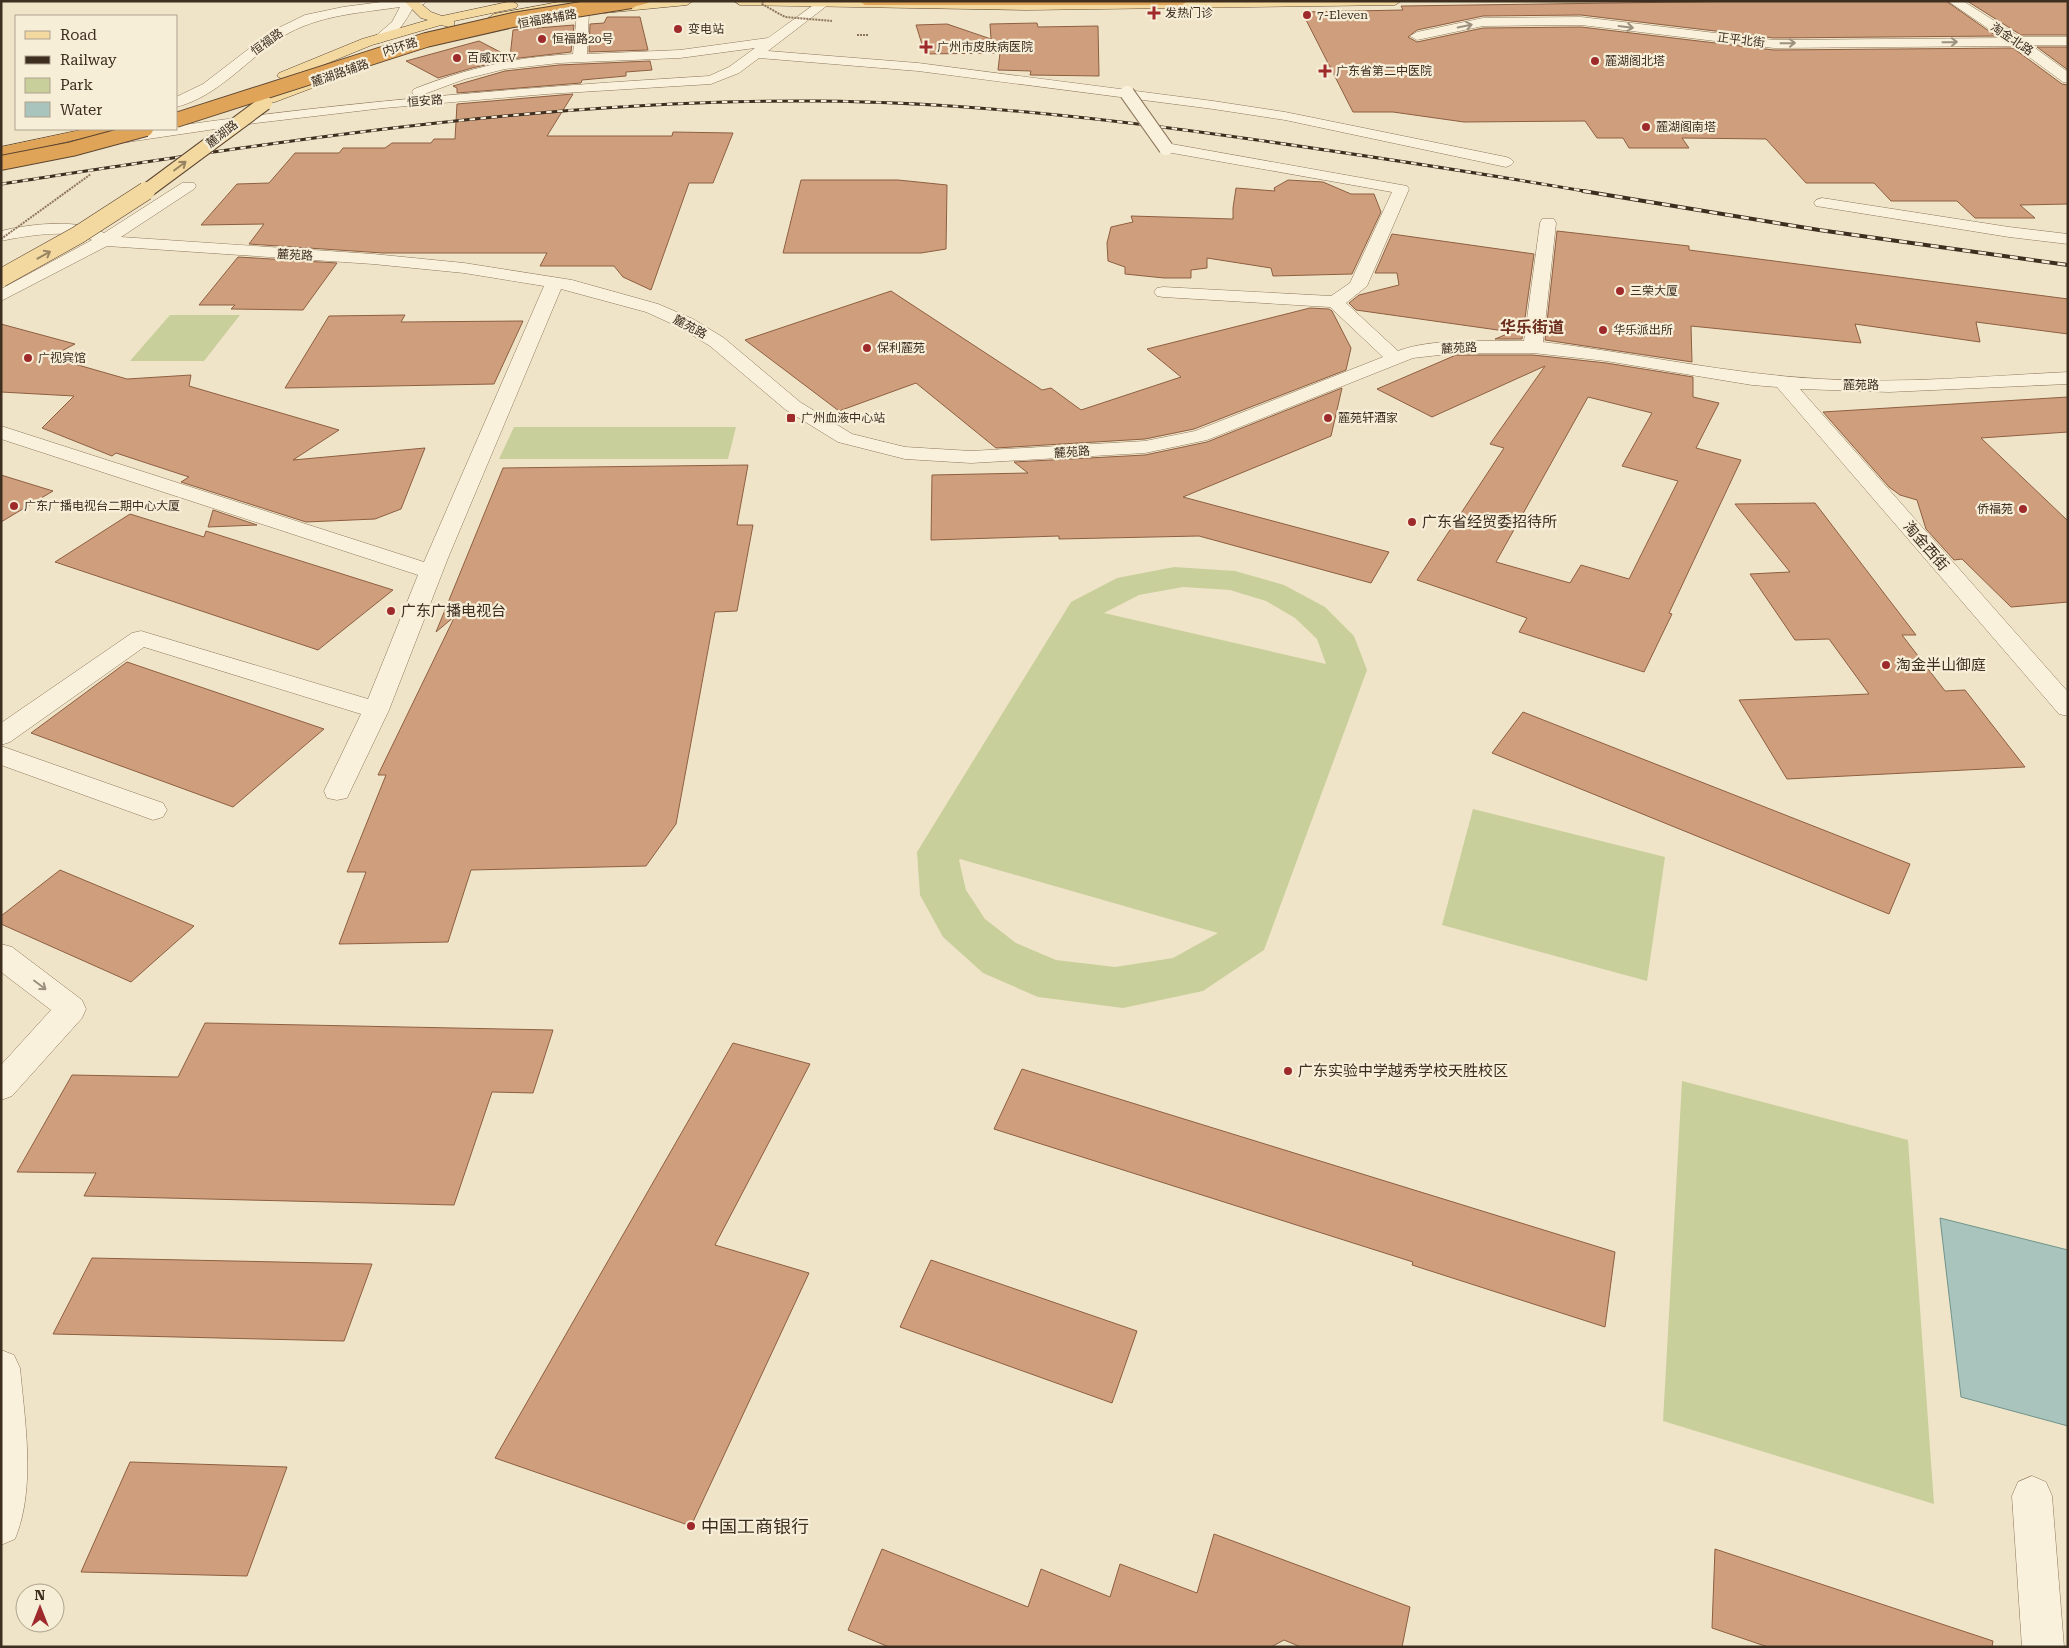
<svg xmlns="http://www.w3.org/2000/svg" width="2069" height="1648" font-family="'Roboto Serif','Noto Sans SC',serif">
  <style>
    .green { fill: #c9cf9b; fill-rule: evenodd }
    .water { fill: #a9c4bc; stroke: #6f938a }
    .building { fill: #cf9f7d; stroke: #8d5f41; fill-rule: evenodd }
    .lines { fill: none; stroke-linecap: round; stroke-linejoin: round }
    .minor-casing { stroke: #8d765c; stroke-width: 1 }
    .major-casing { stroke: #5b4430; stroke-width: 1 }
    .highway-casing { stroke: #5b4430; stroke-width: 1 }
    .path { stroke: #8d765c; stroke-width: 2; stroke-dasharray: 2 1; stroke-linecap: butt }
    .minor { fill: #faf1dc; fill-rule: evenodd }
    .major { fill: #f3d9a0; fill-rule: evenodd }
    .highway { fill: #e0a458; fill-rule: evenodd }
    .rail-far1-casing { stroke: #3d2e20; stroke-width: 3 }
    .rail-casing { stroke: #3d2e20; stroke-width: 4 }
    .rail-far1 { stroke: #f7eed8; stroke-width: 2; stroke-dasharray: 5.5; stroke-linecap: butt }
    .rail { stroke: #f7eed8; stroke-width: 2.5; stroke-dasharray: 8; stroke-linecap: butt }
    .minor-bridge-casing { stroke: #8d765c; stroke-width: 16; stroke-linecap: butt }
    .major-bridge-far1-casing { stroke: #5b4430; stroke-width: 16; stroke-linecap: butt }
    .major-bridge-casing { stroke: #5b4430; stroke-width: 19; stroke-linecap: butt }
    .highway-bridge-casing { stroke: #5b4430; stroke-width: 16; stroke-linecap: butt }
    .path-bridge { stroke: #8d765c; stroke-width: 2; stroke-dasharray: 2 1; stroke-linecap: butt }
    .minor-bridge { stroke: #faf1dc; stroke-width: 14 }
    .major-bridge-far1 { stroke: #f3d9a0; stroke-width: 14 }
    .major-bridge { stroke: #f3d9a0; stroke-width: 18 }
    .highway-bridge { stroke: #e0a458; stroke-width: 14 }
    .oneway { stroke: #9c907e }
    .oneway2 { stroke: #988460 }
    .poi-dot { fill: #9e2a2b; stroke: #f7eed8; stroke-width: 2 }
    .labels { text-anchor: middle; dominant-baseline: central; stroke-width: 4.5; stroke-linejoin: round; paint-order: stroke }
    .far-poi-label { font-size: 12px; fill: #3d2e20; stroke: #f7eed8; text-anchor: start }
    .far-street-label { font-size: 12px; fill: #3d2e20; stroke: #f7eed8 }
    .poi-label { font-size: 15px; fill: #3d2e20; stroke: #f7eed8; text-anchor: start }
    .street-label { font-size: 15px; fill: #3d2e20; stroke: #f7eed8 }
    .far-district-label { font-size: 16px; font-weight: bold; fill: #6b2e1e; stroke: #f7eed8 }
    .near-poi-label { font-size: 18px; fill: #3d2e20; stroke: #f7eed8; text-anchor: start }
  </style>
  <rect width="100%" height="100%" fill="#f0e4c8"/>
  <!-- green -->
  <g class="green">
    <path d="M170 315H240L204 361H130Z"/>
    <path d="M514 427H736L728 459H499Z"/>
    <path d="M1174 567 1235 571 1284 585 1325 607 1354 636 1367 670 1264 950 1203 991 1123 1008 1038 997 983 973 943 937 920 895 917 852 1071 602 1117 578ZM1183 587 1230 590 1266 601 1295 618 1317 639 1326 664 1104 613 1139 595ZM959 860 960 859 1218 933 1173 958 1115 967 1056 960 1016 943 985 919 966 890Z"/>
    <path d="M1473 809 1665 857 1647 981 1442 925Z"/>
    <path d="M1682 1081 1908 1140 1934 1504 1663 1421Z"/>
  </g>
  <!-- water -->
  <path class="water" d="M1940 1218 2068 1250V1426L1961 1397Z"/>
  <!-- building -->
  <g class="building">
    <path d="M1757 1H1946L1996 36 1774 38 1581 15 1483 16 1417 30 1408 37 1417 42 1483 28 1581 27 1774 50 2013 48 2062 84 2068 85V204L2020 205 2035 218H1975L1957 201H1891L1874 183H1806L1766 139 1682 138 1689 148H1629L1623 138H1597L1585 121 1464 122 1393 112H1353L1302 12 1403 10 1401 6Z"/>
    <path d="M1967 1H2068V35H2021Z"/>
    <path d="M607 17H640L648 50 589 52 590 24 604 23Z"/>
    <path d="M1037 23 1038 27 1098 26 1099 76 1030 75 1031 71 998 70 1000 53 925 54 916 25 947 24 991 39 990 24Z"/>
    <path d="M574 25 571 52 511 59 472 68 438 78 406 61 479 41 510 57 513 30Z"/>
    <path d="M2037 47H2068V70Z"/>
    <path d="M650 61 652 70 626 72V76L582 80 581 83 457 93V88L453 86 505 71 559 65Z"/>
    <path d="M573 94 547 136H672L673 132 733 133 713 183H689L651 290 623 277 614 266H540L547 253H383L249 244 264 224 201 225 237 184 269 183 295 153H339L343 148H385L392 143H431L434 139H455L457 104Z"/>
    <path d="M801 180H898L947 185 946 249 921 253H783Z"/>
    <path d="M1288 180 1323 182 1351 194H1374L1381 212 1352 274 1273 276 1271 268 1207 258V268L1191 270V278H1164L1125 274V267L1108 261 1107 243 1111 227 1133 222 1131 216 1233 219V208L1236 188 1275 191 1274 188Z"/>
    <path d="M1557 231 1689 246V250L2068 299V334L1976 322 1980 342 1855 324 1861 343 1691 326 1692 362 1545 340Z"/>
    <path d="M1392 234 1534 254 1522 339H1495L1512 332 1356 310 1349 303 1359 295 1399 285 1397 273H1375Z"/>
    <path d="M238 257 337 263 303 310 231 309 235 305H199Z"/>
    <path d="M891 291 1042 390 1051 388 1081 410 1181 377 1147 349 1310 308 1329 309 1332 311 1351 348 1346 370 1194 429 1145 439 996 448 916 383 839 411 745 340Z"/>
    <path d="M405 315 401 322 523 321 494 384 285 388 329 316Z"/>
    <path d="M1 324 75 344 50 357 127 379 191 375 189 386 339 430 293 460 425 448 401 509 375 519 306 522 181 482 189 477 116 453 112 456 42 428 74 396 1 392Z"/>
    <path d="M1456 355H1533L1606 363 1693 377V397L1719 403 1696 448 1741 460 1669 613 1672 614 1644 672 1519 632 1527 618 1417 580 1504 448 1490 444 1545 366 1432 417 1377 389ZM1588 397 1652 413 1622 466 1678 481 1629 579 1581 565 1570 583 1496 562Z"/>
    <path d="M1342 388 1331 436 1183 497 1389 552 1371 583 1199 536 1059 539V536L931 540 932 475 1028 473 1014 462 1145 455 1207 442Z"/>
    <path d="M2068 397V432L1981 438 2068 521V602L2011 607 1962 559 1954 560 1926 529 1917 500 1900 495 1889 487 1823 412Z"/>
    <path d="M748 465 737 525H753L737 611 715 612 676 824 646 866 471 870 448 942 339 944 366 872H347L386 775H378L455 616 436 632 503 468Z"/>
    <path d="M1 475 53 491 1 522Z"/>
    <path d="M1815 503 1916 635H1902L1945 691 1965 690 2025 767 1787 779 1739 700 1869 694 1829 639 1795 640 1750 574 1790 572 1735 504Z"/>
    <path d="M213 510 257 525 208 527Z"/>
    <path d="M130 514 204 537 206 531 393 590 318 650 55 562Z"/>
    <path d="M127 662 324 729 233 807 31 733Z"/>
    <path d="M1523 712 1910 864 1889 914 1492 753Z"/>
    <path d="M60 870 194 926 131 982 1 924V916Z"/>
    <path d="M205 1023 553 1030 533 1093 492 1092 454 1205 84 1196 96 1173 17 1172 72 1075 178 1077Z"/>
    <path d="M733 1043 810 1064 715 1245 809 1273 691 1526 495 1458Z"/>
    <path d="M1022 1069 1615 1252 1605 1327 1412 1265 1413 1262 994 1129Z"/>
    <path d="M92 1258 372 1264 344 1341 53 1334Z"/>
    <path d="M931 1260 1137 1331 1112 1403 900 1327Z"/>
    <path d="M130 1462 287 1467 247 1576 81 1572Z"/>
    <path d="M1214 1534 1410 1607 1402 1647H1301L1284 1640 1271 1647H889L848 1630 882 1549 1028 1607 1041 1569 1110 1597 1120 1564 1197 1593Z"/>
    <path d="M1715 1549 1993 1641 1992 1647H1768L1712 1628Z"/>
  </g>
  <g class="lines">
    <defs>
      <g id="minor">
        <path d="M389 1H426L424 4 414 6C406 20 396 39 379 43L372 39 392 22 400 7C360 13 317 15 282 37 247 59 218 97 176 107V97L203 84 272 31 305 15 343 7Z"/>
        <path d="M819 1H833L768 51 918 63 1213 101 1285 112 1506 157 1511 159 1514 162 1511 165 1506 167 1285 120 1213 109 918 71 759 58 739 73 711 84 547 94 384 108 256 123 114 144 109 142 106 139 109 136 114 134 155 129H176V126C353 101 530 87 709 76L729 67 755 48 680 58 559 63 505 69 465 79 419 96 414 95 412 92 414 89C467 68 516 57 573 54L577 12 583 8 589 12 587 54 680 50 768 38Z"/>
        <path d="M1948 1H1963L2020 37H2068V45H2031L2068 72V83L2063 82 2014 46 1774 48 1581 25 1483 26 1417 40 1410 36 1417 32 1483 18 1581 17 1774 40 2002 38Z"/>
        <path d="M1166 143 1407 186 1409 189 1367 286 1346 303 1398 351C1431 338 1489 341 1524 341L1540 223 1542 219H1554L1556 223 1543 342C1636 353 1728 374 1821 379 1903 384 1986 376 2068 372V384L1889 392 1800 389 2068 692V716L2059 714 1777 387 1752 385 1606 361 1533 353H1457L1413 358 1207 440 1145 453 971 463 905 459 838 442 786 410 710 346 679 327 646 312 561 289 448 558 389 710 347 798 337 800 327 798 324 791 361 714 144 647 10 742 1 745V723L132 633 141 631 368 699 418 575 1 439V426L424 562 544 286 464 273 373 264 107 246 1 301V289L92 240C72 228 24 236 1 241V231C29 224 79 218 104 233L182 183H194L196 186 194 189 121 237 373 254 464 263 572 280 658 304 693 319 724 338 800 402 852 434 905 447 971 451 1145 441 1195 431 1383 357 1330 307 1163 297 1157 296 1154 292 1157 288 1163 287 1331 296 1350 283 1392 192 1161 151 1158 148 1161 145Z"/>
        <path d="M1822 198 2009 227 2068 234V244L2009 237 1816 206 1814 203 1816 200Z"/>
        <path d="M1 746 163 803 167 810 163 817 153 820 1 765Z"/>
        <path d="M1 944 12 947 82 1000 86 1009 82 1018 12 1096 1 1100V1065L51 1010 1 972Z"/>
        <path d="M1 1350 14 1355 20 1368C25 1422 36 1488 15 1539L1 1545Z"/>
        <path d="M2032 1476 2046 1482 2052 1496 2064 1647H2022L2012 1496 2018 1482Z"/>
      </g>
      <g id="major">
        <path d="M404 1H418L431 12 442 16 512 1 518 5 516 8 454 21V26L449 27 441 25 372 45 289 79 284 80 277 76 279 73 362 39 428 20 421 18Z"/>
        <path d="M564 1H592L586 5 494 22 488 18 494 14Z"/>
        <path d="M645 1H693L687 5 604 13 598 9 604 5Z"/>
        <path d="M734 1H1401L1395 5 1026 10 740 5Z"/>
        <path d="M323 75 330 79 328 82 275 102H265L263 99 265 96Z"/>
      </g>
      <g id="highway">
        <path d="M605 1H651C645 7 609 10 603 4Z"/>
        <path d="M859 1H1188L1182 5H865Z"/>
        <path d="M85 129H111L109 132 1 157V147Z"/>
      </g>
    </defs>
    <!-- minor casing -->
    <use href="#minor" class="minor-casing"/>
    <!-- major casing -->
    <use href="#major" class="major-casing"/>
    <!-- highway casing -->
    <use href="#highway" class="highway-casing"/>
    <!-- path -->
    <path class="path" d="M857 35H869"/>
    <!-- minor -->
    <use href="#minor" class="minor"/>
    <!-- major -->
    <use href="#major" class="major"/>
    <!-- highway -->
    <use href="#highway" class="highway"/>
    <defs>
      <path id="rail-far1" d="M1 184C271 143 543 99 816 101 964 102 1111 119 1257 140 1368 156 1479 173 1590 192"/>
      <path id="rail" d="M1583 191 1819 230 2068 265"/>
    </defs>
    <!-- rail-far1 casing -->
    <use href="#rail-far1" class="rail-far1-casing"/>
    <!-- rail casing -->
    <use href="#rail" class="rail-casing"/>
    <!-- rail-far1 -->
    <use href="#rail-far1" class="rail-far1"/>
    <!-- rail -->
    <use href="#rail" class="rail"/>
    <defs>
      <path id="minor-bridge" d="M1127 93 1166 148"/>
      <path id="major-bridge-far1" d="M145 192 265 103"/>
      <path id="major-bridge" d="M1 278 78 235 146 191"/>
      <g id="highway-bridge">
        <path d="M176 120 426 40 513 20 631 1"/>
        <path d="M1 163 72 149 146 129"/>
      </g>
    </defs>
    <!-- minor-bridge casing -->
    <use href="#minor-bridge" class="minor-bridge-casing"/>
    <!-- major-bridge-far1 casing -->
    <use href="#major-bridge-far1" class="major-bridge-far1-casing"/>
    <!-- major-bridge casing -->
    <use href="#major-bridge" class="major-bridge-casing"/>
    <!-- highway-bridge casing -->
    <use href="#highway-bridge" class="highway-bridge-casing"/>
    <!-- path-bridge -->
    <g class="path-bridge">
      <path d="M763 1 762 4 785 17 832 21"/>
      <path d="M1 239 91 174"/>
    </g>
    <!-- minor-bridge -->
    <use href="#minor-bridge" class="minor-bridge"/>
    <!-- major-bridge-far1 -->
    <use href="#major-bridge-far1" class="major-bridge-far1"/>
    <!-- major-bridge -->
    <use href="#major-bridge" class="major-bridge"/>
    <!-- highway-bridge -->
    <use href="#highway-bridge" class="highway-bridge"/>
  </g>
  <!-- one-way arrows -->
  <defs><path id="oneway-shaft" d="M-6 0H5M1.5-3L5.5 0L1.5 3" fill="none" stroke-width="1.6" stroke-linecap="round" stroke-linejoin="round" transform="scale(1.25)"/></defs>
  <g class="oneway">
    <use href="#oneway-shaft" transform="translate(1465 26) rotate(-12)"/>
    <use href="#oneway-shaft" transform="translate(1626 27) rotate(7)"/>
    <use href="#oneway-shaft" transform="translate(1950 42) rotate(-1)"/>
    <use href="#oneway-shaft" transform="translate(1788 43) rotate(-1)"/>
    <use href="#oneway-shaft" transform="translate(40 985) rotate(37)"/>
  </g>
  <g class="oneway2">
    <use href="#oneway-shaft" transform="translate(180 166) rotate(-37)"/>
    <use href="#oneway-shaft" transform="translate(44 255) rotate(-29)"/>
  </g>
  <!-- markers -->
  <g class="poi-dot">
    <path d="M1151.5 5.5h5v5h5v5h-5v5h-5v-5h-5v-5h5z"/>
    <circle cx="1307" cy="15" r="5"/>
    <circle cx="678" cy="29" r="5"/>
    <circle cx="542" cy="39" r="5"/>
    <path d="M923.5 39.5h5v5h5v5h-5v5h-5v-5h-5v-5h5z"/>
    <circle cx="457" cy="58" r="5"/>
    <circle cx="1595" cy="61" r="5"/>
    <path d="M1322.5 63.5h5v5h5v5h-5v5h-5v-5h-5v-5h5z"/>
    <circle cx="1646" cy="127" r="5"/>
    <circle cx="1620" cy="291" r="5"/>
    <circle cx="1603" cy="330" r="5"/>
    <circle cx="867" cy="348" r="5"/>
    <circle cx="28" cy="358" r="5"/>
    <rect x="786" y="413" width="10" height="10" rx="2.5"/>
    <circle cx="1328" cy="418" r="5"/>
    <circle cx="14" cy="506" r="5"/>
    <circle cx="2023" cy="509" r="5"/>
    <circle cx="1412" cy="522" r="5"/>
    <circle cx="391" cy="611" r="5"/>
    <circle cx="1886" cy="665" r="5"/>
    <circle cx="1288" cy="1071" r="5"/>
    <circle cx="691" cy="1526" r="5"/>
  </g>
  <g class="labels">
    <!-- far-poi labels -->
    <g class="far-poi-label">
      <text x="1165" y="13">发热门诊</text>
      <text x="1317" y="15">7-Eleven</text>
      <text x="688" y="29">变电站</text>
      <text x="552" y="39">恒福路20号</text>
      <text x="937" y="47">广州市皮肤病医院</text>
      <text x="467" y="58">百威KTV</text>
      <text x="1605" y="61">麓湖阁北塔</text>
      <text x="1336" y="71">广东省第二中医院</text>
      <text x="1656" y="127">麓湖阁南塔</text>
      <text x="1630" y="291">三荣大厦</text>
      <text x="1613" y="330">华乐派出所</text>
      <text x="877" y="348">保利麓苑</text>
      <text x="38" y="358">广视宾馆</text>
      <text x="801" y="418">广州血液中心站</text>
      <text x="1338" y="418">麓苑轩酒家</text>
      <text x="24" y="506">广东广播电视台二期中心大厦</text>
      <text x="2013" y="509" text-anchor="end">侨福苑</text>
    </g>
    <!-- far-street labels -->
    <g class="far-street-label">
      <text transform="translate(547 19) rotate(-10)">恒福路辅路</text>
      <text transform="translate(2012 39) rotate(34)">淘金北路</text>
      <text transform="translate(1741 40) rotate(7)">正平北街</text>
      <text transform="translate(267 42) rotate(-36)">恒福路</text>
      <text transform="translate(400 47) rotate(-17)">内环路</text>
      <text transform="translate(340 73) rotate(-19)">麓湖路辅路</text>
      <text transform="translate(425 101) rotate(-5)">恒安路</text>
      <text transform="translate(222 134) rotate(-38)">麓湖路</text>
      <text transform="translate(295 255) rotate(3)">麓苑路</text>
      <text transform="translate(690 327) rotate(28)">麓苑路</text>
      <text transform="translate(1459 348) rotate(-3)">麓苑路</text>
      <text x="1861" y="385">麓苑路</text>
      <text transform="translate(1072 452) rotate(-4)">麓苑路</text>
    </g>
    <!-- poi labels -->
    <g class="poi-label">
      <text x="1422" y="522">广东省经贸委招待所</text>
      <text x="401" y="611">广东广播电视台</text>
      <text x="1896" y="665">淘金半山御庭</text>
      <text x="1298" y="1071">广东实验中学越秀学校天胜校区</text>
    </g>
    <!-- street labels -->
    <g class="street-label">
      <text transform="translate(1926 546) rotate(49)">淘金西街</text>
    </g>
    <!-- far-district labels -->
    <g class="far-district-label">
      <text x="1532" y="327">华乐街道</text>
    </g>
    <!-- near-poi labels -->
    <g class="near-poi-label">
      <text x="701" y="1526">中国工商银行</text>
    </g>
  </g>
  <!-- border -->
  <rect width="2069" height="1648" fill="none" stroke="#3d2e20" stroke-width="5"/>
  <!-- legend -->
  <rect x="15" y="15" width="162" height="115" fill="#f7eed8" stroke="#ada18e"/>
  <rect x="25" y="31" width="25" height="8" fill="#f3d9a0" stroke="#ada18e"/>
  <text x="60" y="40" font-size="15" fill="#3d2e20">Road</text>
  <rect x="25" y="56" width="25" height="8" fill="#3d2e20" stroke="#ada18e"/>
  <text x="60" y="65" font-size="15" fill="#3d2e20">Railway</text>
  <rect x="25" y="78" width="25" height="15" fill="#c9cf9b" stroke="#ada18e"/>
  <text x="60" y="90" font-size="15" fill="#3d2e20">Park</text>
  <rect x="25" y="102" width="25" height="15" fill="#a9c4bc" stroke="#ada18e"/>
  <text x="60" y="115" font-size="15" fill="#3d2e20">Water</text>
  <!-- north arrow -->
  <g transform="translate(40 1608)"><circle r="24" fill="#f7eed8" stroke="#ada18e"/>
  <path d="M0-4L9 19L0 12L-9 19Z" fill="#9e2a2b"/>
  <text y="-8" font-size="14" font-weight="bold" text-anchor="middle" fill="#3d2e20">N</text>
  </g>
</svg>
